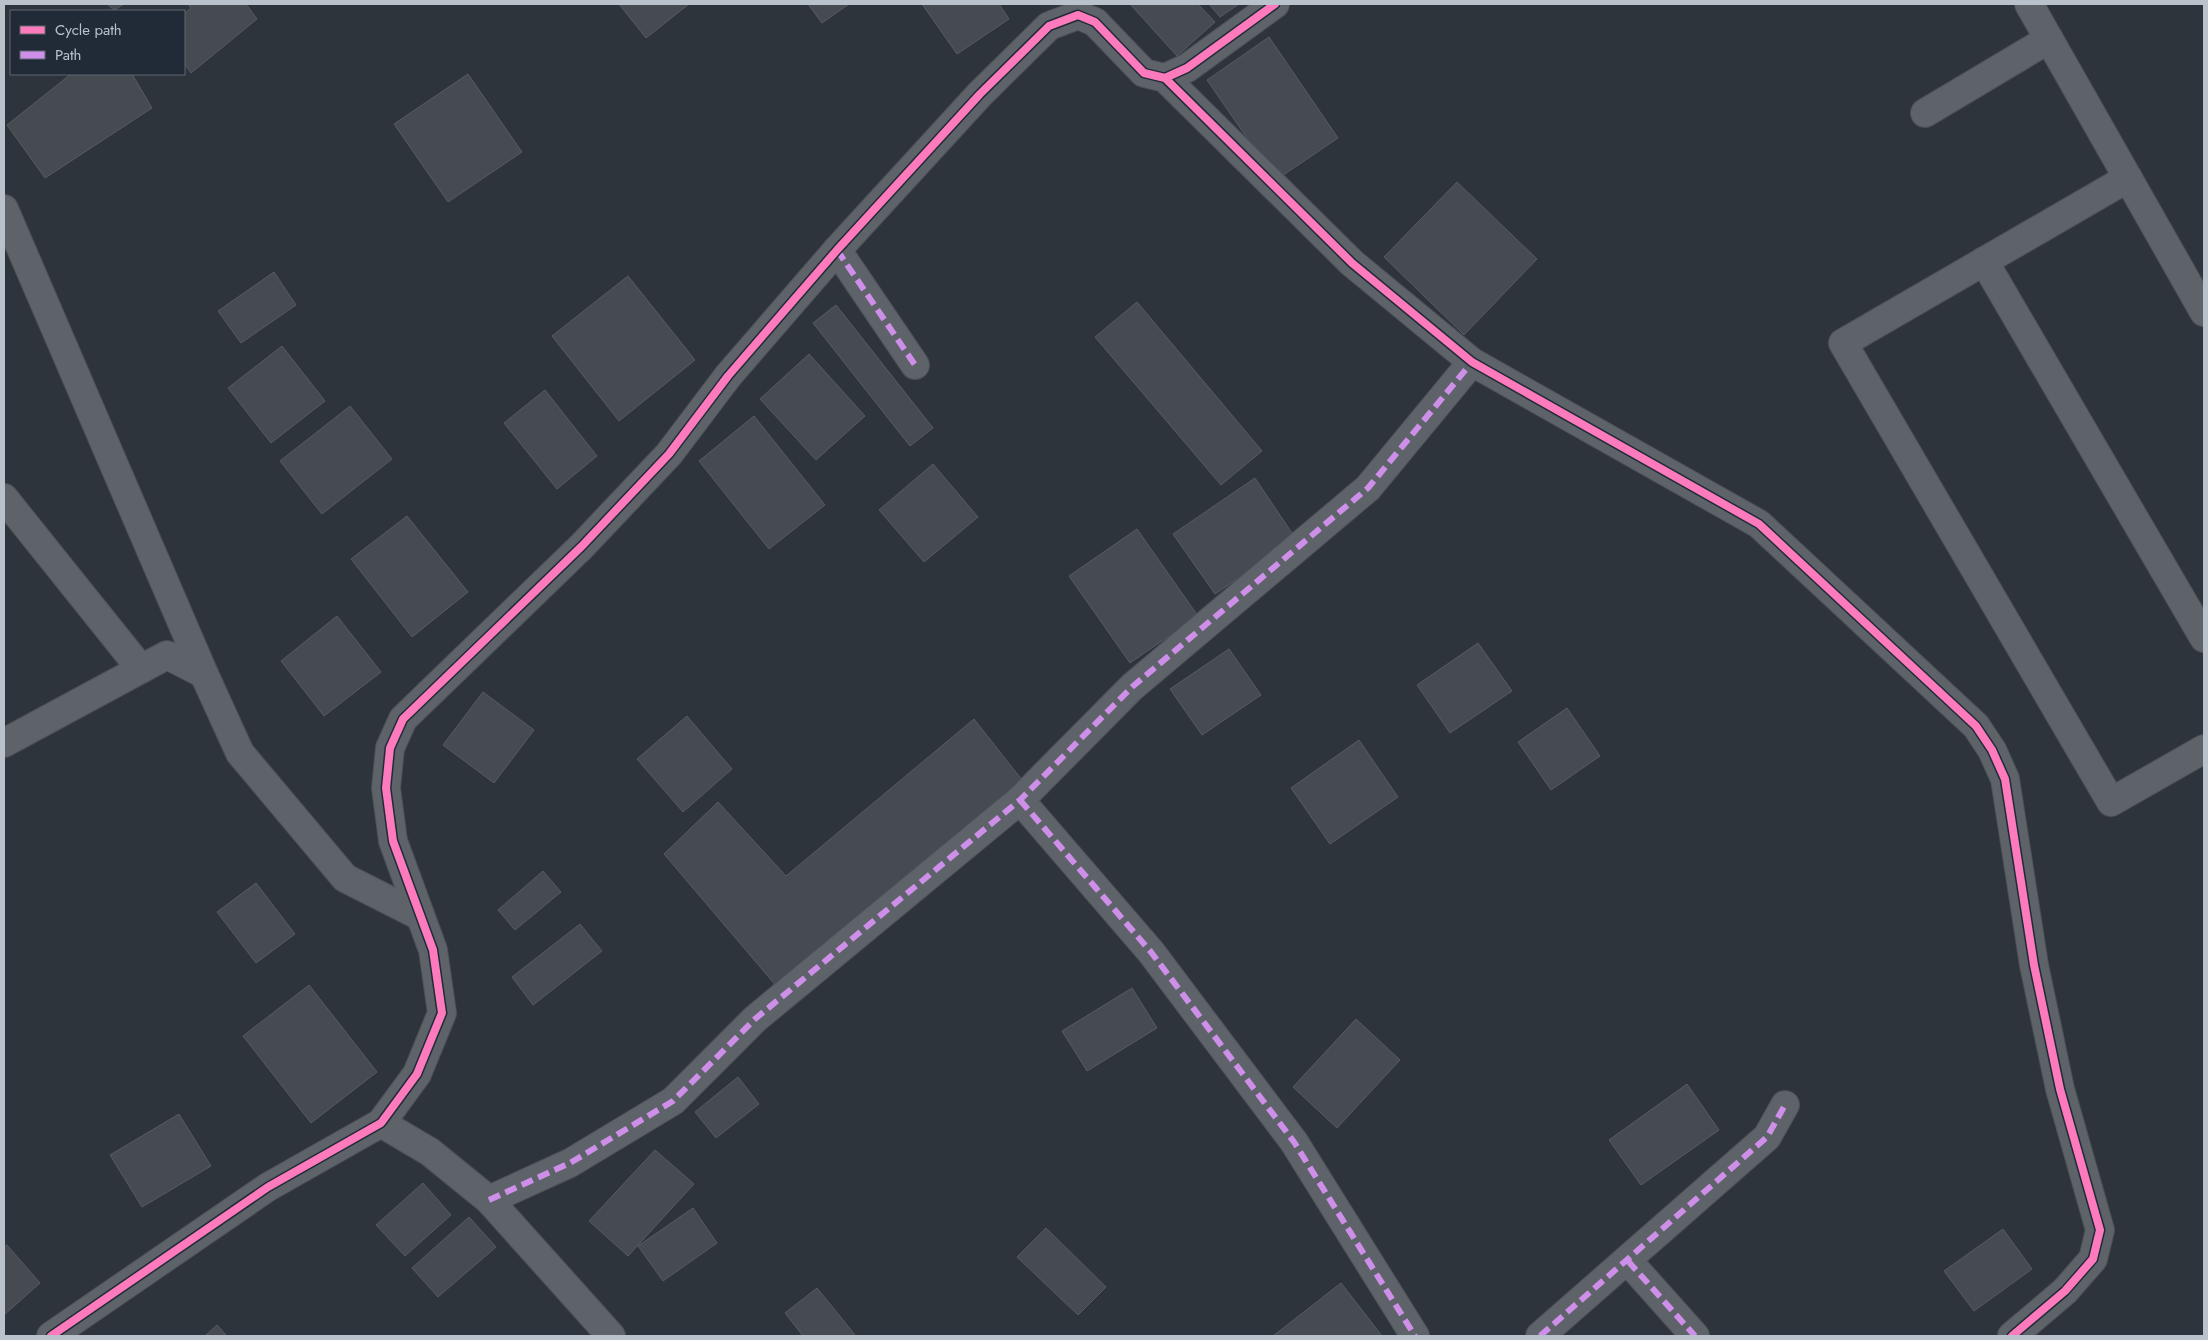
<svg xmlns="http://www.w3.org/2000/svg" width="2208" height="1340" font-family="Jost,sans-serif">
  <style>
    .building { fill: #464b52; stroke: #565c63 }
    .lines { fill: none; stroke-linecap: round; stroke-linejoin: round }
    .minor-casing { stroke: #4c5056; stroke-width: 30 }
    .minor { stroke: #5e6269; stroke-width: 28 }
    .quiet { stroke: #ce8fe9; stroke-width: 6; stroke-dasharray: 12 6; stroke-linecap: butt }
    .cycleway-casing { stroke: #212b37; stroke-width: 11 }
    .cycleway { stroke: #fd7abc; stroke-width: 8 }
  </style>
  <rect width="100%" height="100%" fill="#2e343b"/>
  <!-- building -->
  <g class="building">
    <path d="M107 4H124L114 10Z"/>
    <path d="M188 4H246L257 19 191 73 184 63V14L191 8Z"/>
    <path d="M619 4H689L646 38Z"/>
    <path d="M808 4H849L822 23Z"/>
    <path d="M922 4H999L1009 19 957 54Z"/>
    <path d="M1130 4H1198L1215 22 1177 56Z"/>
    <path d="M1209 4H1239L1220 17Z"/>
    <path d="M1269 37 1338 138 1276 180 1207 80Z"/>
    <path d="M71 74H132L152 108 45 178 7 125Z"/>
    <path d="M468 74 522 152 448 202 394 124Z"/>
    <path d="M1457 182 1537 259 1464 335 1384 257Z"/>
    <path d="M274 272 296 305 241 343 218 311Z"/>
    <path d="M628 276 695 360 619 421 552 336Z"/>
    <path d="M1137 302 1262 451 1221 485 1095 337Z"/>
    <path d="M836 305 933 428 910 446 813 323Z"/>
    <path d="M282 346 325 401 271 443 228 388Z"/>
    <path d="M809 354 865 416 816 460 760 399Z"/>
    <path d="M545 390 597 456 557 489 504 423Z"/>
    <path d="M350 406 392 459 322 514 280 461Z"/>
    <path d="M754 416 825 505 769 549 699 461Z"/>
    <path d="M933 464 978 517 924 562 879 510Z"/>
    <path d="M1255 478 1296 539 1215 594 1173 534Z"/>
    <path d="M407 516 468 592 412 637 351 559Z"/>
    <path d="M1137 529 1198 616 1130 663 1069 576Z"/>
    <path d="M337 616 381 672 324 716 281 661Z"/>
    <path d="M1478 643 1512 691 1450 733 1417 685Z"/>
    <path d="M1229 649 1261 695 1202 735 1170 689Z"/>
    <path d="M483 692 534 730 494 783 443 745Z"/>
    <path d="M1567 708 1600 756 1551 790 1518 742Z"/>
    <path d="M687 716 732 769 683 812 637 759Z"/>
    <path d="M974 719 1022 780 778 988 664 854 718 802 786 876Z"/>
    <path d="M1359 740 1398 797 1330 844 1291 788Z"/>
    <path d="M543 871 561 892 515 930 498 910Z"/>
    <path d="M256 883 295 934 256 963 217 912Z"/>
    <path d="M580 924 602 951 533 1005 512 977Z"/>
    <path d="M309 985 377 1072 311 1123 243 1036Z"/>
    <path d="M1132 988 1157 1028 1087 1071 1062 1031Z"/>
    <path d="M1356 1019 1400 1060 1337 1128 1293 1087Z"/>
    <path d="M738 1077 759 1104 716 1138 695 1112Z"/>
    <path d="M1687 1084 1719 1130 1641 1185 1609 1140Z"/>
    <path d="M179 1114 211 1166 142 1207 110 1155Z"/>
    <path d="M655 1150 694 1184 628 1256 589 1221Z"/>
    <path d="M423 1183 451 1215 405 1256 376 1225Z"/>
    <path d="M693 1208 717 1243 663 1281 638 1246Z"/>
    <path d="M469 1217 496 1247 438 1297 412 1268Z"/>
    <path d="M1046 1228 1106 1287 1078 1315 1017 1257Z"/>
    <path d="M2003 1229 2032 1269 1974 1311 1944 1271Z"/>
    <path d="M7 1245 40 1283 4 1315V1247Z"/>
    <path d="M1341 1283 1382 1336H1273Z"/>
    <path d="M817 1288 856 1336H803L785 1313Z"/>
    <path d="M217 1325 227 1336H205Z"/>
  </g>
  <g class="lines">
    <defs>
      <g id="minor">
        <path d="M2029 4 2204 312"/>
        <path d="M1165 78 1352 263 1472 362 1759 524 1976 726 1992 750 2005 779 2034 965 2060 1089 2100 1230 2093 1259 2065 1291 2012 1336"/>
        <path d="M1925 113 2049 39"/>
        <path d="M2128 178 1843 343 2111 802 2204 749"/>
        <path d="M4 209 204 674"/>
        <path d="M837 250 915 365"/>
        <path d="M1984 261 2204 638"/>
        <path d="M4 498 141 669"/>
        <path d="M4 743 167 655 204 674 240 753 345 878 420 916"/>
        <path d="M1020 800 1151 952 1294 1142 1415 1336"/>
        <path d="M381 1123 430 1152 489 1200 611 1336"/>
        <path d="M489 1200 570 1163 673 1101 755 1019 1020 800 1132 687 1368 488 1472 362"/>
        <path d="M1628 1261 1695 1336"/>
        <path d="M51 1336 268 1187 381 1123 417 1074 442 1013 433 950 393 841 386 788 390 748 403 719 582 546 669 454 728 376 837 250 980 94 1049 26 1078 15 1095 22 1144 73 1165 78 1187 68 1275 4"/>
        <path d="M1540 1336 1767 1137 1785 1105"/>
      </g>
    </defs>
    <!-- minor casing -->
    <use href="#minor" class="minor-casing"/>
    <!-- minor -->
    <use href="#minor" class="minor"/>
    <!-- quiet -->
    <g class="quiet">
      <path d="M837 250 915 365"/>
      <path d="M1020 800 1151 952 1294 1142 1415 1336"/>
      <path d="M489 1200 570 1163 673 1101 755 1019 1020 800 1132 687 1368 488 1472 362"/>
      <path d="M1628 1261 1695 1336"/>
      <path d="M1540 1336 1767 1137 1785 1105"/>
    </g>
    <defs>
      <g id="cycleway">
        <path d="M1165 78 1352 263 1472 362 1759 524 1976 726 1992 750 2005 779 2034 965 2060 1089 2100 1230 2093 1259 2065 1291 2012 1336"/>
        <path d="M51 1336 268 1187 381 1123 417 1074 442 1013 433 950 393 841 386 788 390 748 403 719 582 546 669 454 728 376 837 250 980 94 1049 26 1078 15 1095 22 1144 73 1165 78 1187 68 1275 4"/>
      </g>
    </defs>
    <!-- cycleway casing -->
    <use href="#cycleway" class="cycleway-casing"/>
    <!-- cycleway -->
    <use href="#cycleway" class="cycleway"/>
  </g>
  <!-- border -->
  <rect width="2208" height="1340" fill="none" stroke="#b9c1cb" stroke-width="10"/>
  <!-- legend -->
  <rect x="10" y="10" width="175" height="65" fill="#212b37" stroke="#5e6772"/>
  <rect x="20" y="26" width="25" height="8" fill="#fd7abc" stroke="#5e6772"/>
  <text x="55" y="35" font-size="15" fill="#b9c1cb">Cycle path</text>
  <rect x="20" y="51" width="25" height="8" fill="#ce8fe9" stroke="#5e6772"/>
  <text x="55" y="60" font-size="15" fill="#b9c1cb">Path</text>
</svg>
